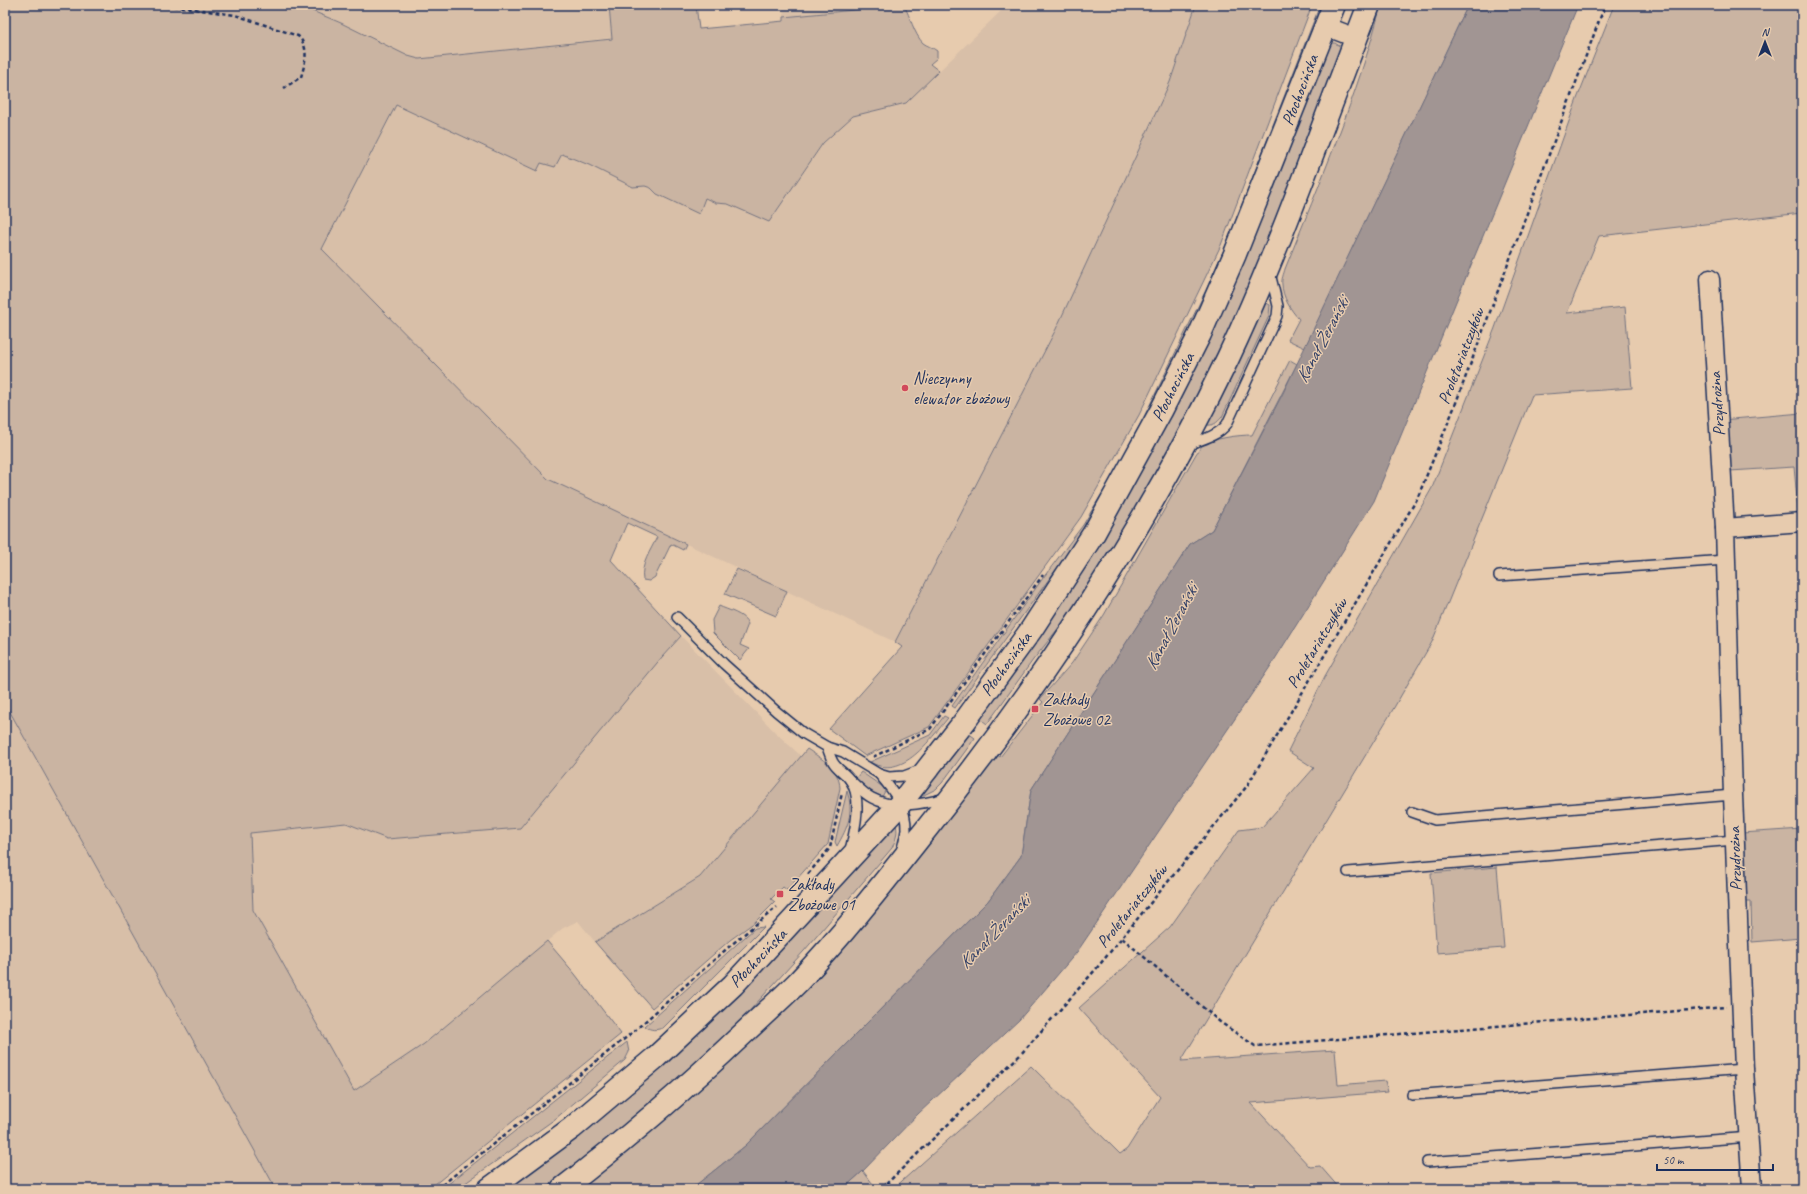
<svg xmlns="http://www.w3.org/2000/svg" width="1807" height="1194" font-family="Caveat,sans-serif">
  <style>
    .built { fill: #d8bfa8 }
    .green { fill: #cab4a2; stroke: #727280 }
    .water { fill: #a19593; stroke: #6b6c7e }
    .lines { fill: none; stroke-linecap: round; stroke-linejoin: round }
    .lane-casing { stroke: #1b2f5e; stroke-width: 12 }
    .street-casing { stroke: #1b2f5e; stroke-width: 21 }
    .secondary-casing { stroke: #1b2f5e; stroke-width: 25 }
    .path { stroke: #1b2f5e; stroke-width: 2.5; stroke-dasharray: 4 3; stroke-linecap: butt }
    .lane { stroke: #e7cbae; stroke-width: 9 }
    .street { stroke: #e7cbae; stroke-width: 18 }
    .secondary { stroke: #e7cbae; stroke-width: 22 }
    .poi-dot { fill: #d1495b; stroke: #e7cbae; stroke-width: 1.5 }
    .labels { text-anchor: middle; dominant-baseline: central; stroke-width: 3; stroke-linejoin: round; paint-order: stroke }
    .street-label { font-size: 17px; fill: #1b2f5e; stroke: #e7cbae }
    .poi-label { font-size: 17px; fill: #1b2f5e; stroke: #e7cbae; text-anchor: start }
    .water-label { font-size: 18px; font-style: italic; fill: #2f3e66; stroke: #e7cbae }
  </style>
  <rect width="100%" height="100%" fill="#e7cbae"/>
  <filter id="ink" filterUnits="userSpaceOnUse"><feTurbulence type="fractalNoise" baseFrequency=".025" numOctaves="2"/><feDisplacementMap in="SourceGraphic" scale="8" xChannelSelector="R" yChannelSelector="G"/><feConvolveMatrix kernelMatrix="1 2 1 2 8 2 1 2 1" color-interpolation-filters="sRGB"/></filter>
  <g filter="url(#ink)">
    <!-- built -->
    <g class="built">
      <path d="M298 5H609L612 38 419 59 408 56 341 23Z"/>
      <path d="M783 5H902L784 17Z"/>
      <path d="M1012 5H1196L1170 82 1056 329 895 642 548 479 322 249 396 105 537 171 541 163 562 154 589 165 633 187 645 186 651 188 657 194 699 213 705 198 716 203 728 204 769 222 823 143 853 116 906 103 1002 10Z"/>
      <path d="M681 636 775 732 802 757 700 877 595 942 578 921 563 928 424 1044 354 1092 253 910 250 833 346 823 388 839 662 657Z"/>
      <path d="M5 703 190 1033 276 1189H5Z"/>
    </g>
    <!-- green -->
    <g class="green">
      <path d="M5 5H298L341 23 408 56 419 59 612 39 609 5H696L699 29 784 21V17L904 5C910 16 914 34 923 43 927 46 932 47 937 51V58L930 64 939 71 906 103 853 116 823 143 769 222 728 204 716 203 705 198 699 214 657 194 651 188 645 186 633 187 589 165 562 154 555 167 541 163 537 171 396 105 322 249 548 479 686 544 683 550 671 544 655 577 649 581 643 580C640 565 651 550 657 537L627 523 611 560 681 636 662 657 520 828 387 839 346 823 250 833 253 910 354 1091 424 1044 547 941 575 974 621 1034 429 1189H276L5 703Z"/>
      <path d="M1196 5H1312L1221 245 1139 415 1081 517 929 727 865 756 829 729 902 647 895 642 1056 329 1170 82Z"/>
      <path d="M1320 5H1323L1233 237 1172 371 1087 527 955 708 952 706 1043 578 1083 525 1115 472 1142 421 1206 290 1228 240Z"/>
      <path d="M1381 5H1468L1305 348 1288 340 1299 319C1291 311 1282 296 1282 284 1281 280 1284 273 1285 269 1320 182 1358 95 1381 5Z"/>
      <path d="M1614 5H1802V213L1599 236 1567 313 1625 307 1632 388 1532 395 1432 642 1388 718 1181 1061 1335 1050 1338 1085 1385 1081 1388 1092 1251 1103 1310 1167 1320 1166 1340 1189H893L1031 1066 1120 1154 1127 1149 1160 1097 1079 1008 1170 927 1239 830 1262 827 1314 768 1288 751 1325 676 1432 488 1495 328 1577 99Z"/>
      <path d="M1330 43H1335L1341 47V52L1323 105 1236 319 1179 433 1088 591 1033 660 987 724 978 717 1097 545Z"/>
      <path d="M1265 302 1270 305 1269 316 1222 417C1217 423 1213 426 1206 425L1261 305Z"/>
      <path d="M1290 360 1297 364 1212 530 1190 544 1031 790 1021 856 988 901 745 1146 691 1189H576L895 885 941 828 996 754 1000 757 1043 702 1040 699 1072 663 1104 615 1196 454C1198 451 1200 448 1202 446 1212 438 1239 435 1252 435Z"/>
      <path d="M1802 413V513L1798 510 1794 467 1730 471 1721 420Z"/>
      <path d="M737 569 787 591 776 616 725 594Z"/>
      <path d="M719 606C727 610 745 614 748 624L740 645 749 649 740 660 713 633 712 620Z"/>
      <path d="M944 716 948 718C930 739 903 781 870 762L930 735Z"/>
      <path d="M965 731 975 738 942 783 936 789 920 797 918 793Z"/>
      <path d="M807 749C822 759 839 768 840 788L828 844 787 890 783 887 771 899 775 902 755 922 730 940 652 1008 595 942 700 877Z"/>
      <path d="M861 772 883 787 885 791 882 797 870 791 856 778Z"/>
      <path d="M847 791C854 813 848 827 837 846L835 842Z"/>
      <path d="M895 822C899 831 896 839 892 848L804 951 721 1042 645 1111 544 1189H505Z"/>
      <path d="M1802 829V938L1752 942 1751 901H1746L1742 833Z"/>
      <path d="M1497 867 1504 948 1437 953 1431 873Z"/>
      <path d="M764 927 663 1028C656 1030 651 1031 645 1026L755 928Z"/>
      <path d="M627 1042 629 1052 625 1060 555 1119 457 1189H442Z"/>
      <path d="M863 1171 876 1188 875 1189H843Z"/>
    </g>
    <!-- water -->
    <path class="water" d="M1468 5H1578L1374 501 1270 667 1077 952 1019 1020 918 1114 863 1171 843 1189H691L745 1146 988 901 1021 856 1031 790 1190 544 1212 530 1283 393Z"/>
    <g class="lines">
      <defs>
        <g id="lane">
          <path d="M1187 445C1201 440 1218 436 1227 424L1277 316 1278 306 1270 273"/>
          <path d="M1499 576 1726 560"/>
          <path d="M677 617 724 664 776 711 803 733 827 747 843 752 879 774 889 777 904 776 920 770"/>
          <path d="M827 747C829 752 830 757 833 762 837 769 845 773 850 780 863 799 855 830 850 850"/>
          <path d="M879 774C893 790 907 808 906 830 905 837 903 845 901 852"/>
          <path d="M850 780C857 786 864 794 872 798 894 810 923 804 945 798"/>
          <path d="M1412 812 1435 820 1733 795"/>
          <path d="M1348 872 1735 840"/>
          <path d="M1412 1095 1744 1069"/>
          <path d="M1427 1162 1750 1137"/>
        </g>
        <g id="street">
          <path d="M1325 26 1356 38"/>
          <path d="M1710 279 1725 528"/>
          <path d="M1752 1189 1744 1069 1733 795 1725 528 1802 522"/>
        </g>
        <g id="secondary">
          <path d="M489 1189 572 1128 655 1058 733 985 900 804 965 721 1031 630 1094 533 1161 411 1200 334 1235 254 1334 5"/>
          <path d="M562 1189C626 1140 686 1088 745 1032 762 1016 781 999 798 982 840 938 878 890 916 842 1036 693 1145 531 1228 358 1282 244 1323 123 1369 5"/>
        </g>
      </defs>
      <!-- lane casing -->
      <use href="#lane" class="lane-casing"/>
      <!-- street casing -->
      <use href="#street" class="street-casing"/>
      <!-- secondary casing -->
      <use href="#secondary" class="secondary-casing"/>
      <!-- path -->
      <g class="path">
        <path d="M167 5 235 15 298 36C310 48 305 63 301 77L284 88"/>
        <path d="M873 757 930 729 1043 575"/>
        <path d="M808 874 830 848 842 793"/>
        <path d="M1122 938 1220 1022 1255 1046 1726 1007"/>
        <path d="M437 1189 633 1032 731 945 777 907"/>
        <path d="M881 1189 1020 1055 1096 969 1247 786 1417 499 1454 408 1605 5"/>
      </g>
      <!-- lane -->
      <use href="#lane" class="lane"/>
      <!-- street -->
      <use href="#street" class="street"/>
      <!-- secondary -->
      <use href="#secondary" class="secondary"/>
    </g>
  </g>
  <!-- markers -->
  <g class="poi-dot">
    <circle cx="905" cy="388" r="4"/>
    <rect x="1031" y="705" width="8" height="8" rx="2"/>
    <rect x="776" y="890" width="8" height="8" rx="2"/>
  </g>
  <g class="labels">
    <!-- street labels -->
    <g class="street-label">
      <text transform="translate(1300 90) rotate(-69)">Płochocińska</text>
      <text transform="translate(1461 356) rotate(-69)">Proletariatczyków</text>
      <text transform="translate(1173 387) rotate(-63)">Płochocińska</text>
      <text transform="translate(1717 404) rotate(-94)">Przydrożna</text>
      <text transform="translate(1317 643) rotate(-59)">Proletariatczyków</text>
      <text transform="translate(1006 664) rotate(-54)">Płochocińska</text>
      <text transform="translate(1735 859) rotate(-92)">Przydrożna</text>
      <text transform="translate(1132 906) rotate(-51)">Proletariatczyków</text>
      <text transform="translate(758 958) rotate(-46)">Płochocińska</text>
    </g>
    <!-- poi labels -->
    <g class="poi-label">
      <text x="913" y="378">Nieczynny<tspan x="913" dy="20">elewator zbożowy</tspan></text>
      <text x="1043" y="699">Zakłady<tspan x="1043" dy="20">Zbożowe 02</tspan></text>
      <text x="788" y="884">Zakłady<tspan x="788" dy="20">Zbożowe 01</tspan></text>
    </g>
    <!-- water labels -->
    <g class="water-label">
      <text transform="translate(1322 340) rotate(-62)">Kanał Żerański</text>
      <text transform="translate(1171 627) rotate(-62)">Kanał Żerański</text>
      <text transform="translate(994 932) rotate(-46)">Kanał Żerański</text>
    </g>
  </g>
  <!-- margin -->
  <rect width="1807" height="1194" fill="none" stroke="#e7cbae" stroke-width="20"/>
  <rect x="10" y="10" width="1787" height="1174" fill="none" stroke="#1b2f5e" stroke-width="1.5" filter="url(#ink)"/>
  <!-- north arrow -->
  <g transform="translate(1765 42)" stroke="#e7cbae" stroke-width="3" paint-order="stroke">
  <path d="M0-3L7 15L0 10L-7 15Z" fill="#1b2f5e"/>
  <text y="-6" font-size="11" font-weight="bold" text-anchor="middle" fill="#1b2f5e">N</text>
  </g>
  <!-- scale -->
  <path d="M1657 1164v6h116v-6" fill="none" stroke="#1b2f5e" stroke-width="2"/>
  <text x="1663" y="1164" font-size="12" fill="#1b2f5e" stroke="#e7cbae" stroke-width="3" paint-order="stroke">50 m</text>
</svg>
